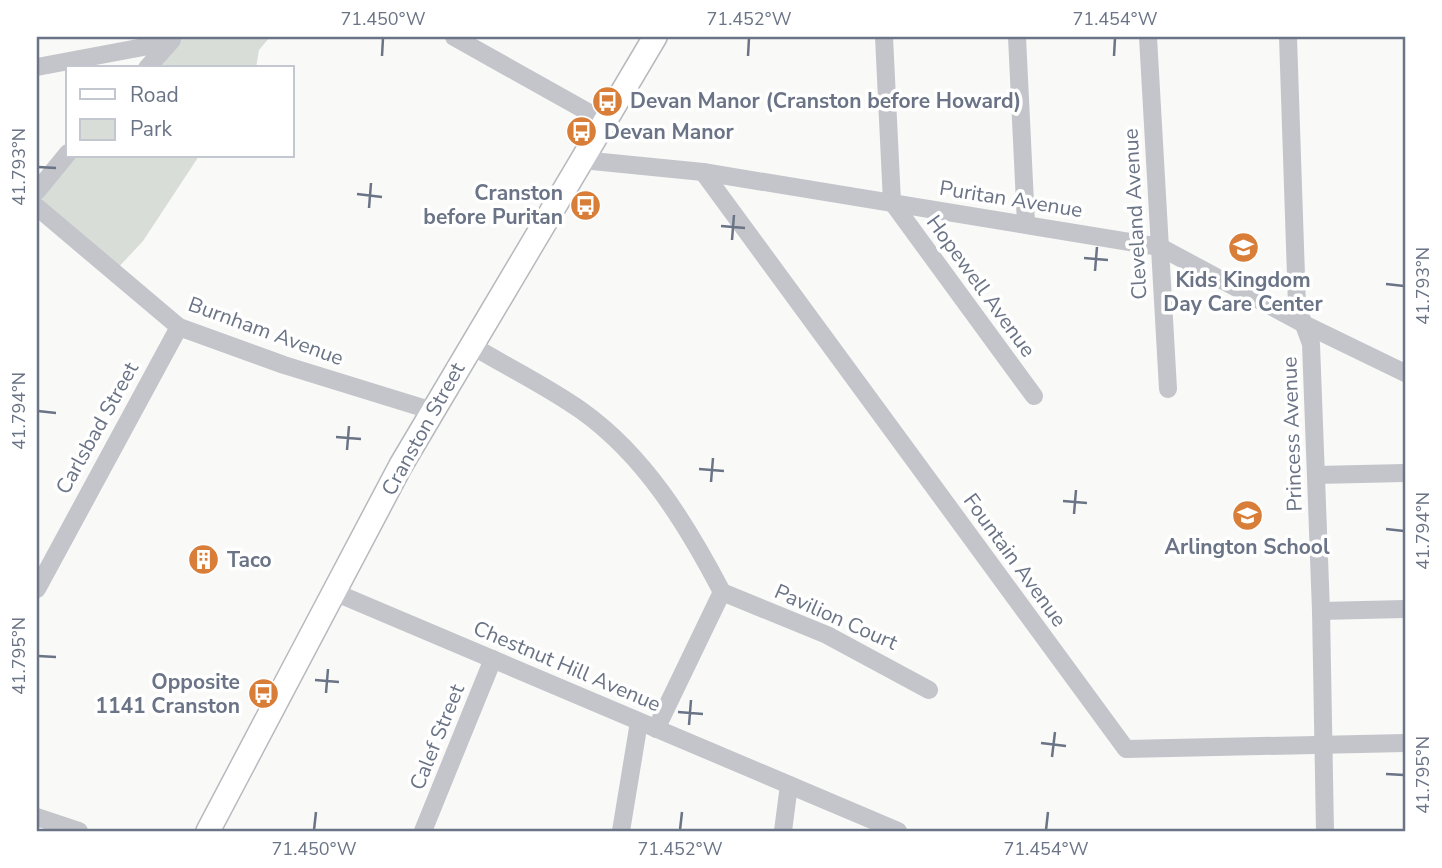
<svg xmlns="http://www.w3.org/2000/svg" width="1442" height="868" font-family="'Nunito Sans',sans-serif">
  <style>
    .green { fill: #d8ded7 }
    .lines { fill: none; stroke-linecap: round; stroke-linejoin: round }
    .major-casing { stroke: #b6b9be; stroke-width: 26 }
    .minor { stroke: #c3c5ca; stroke-width: 18 }
    .major { stroke: #fff; stroke-width: 23 }
    .ticks { fill: none; stroke: #6a7486; stroke-width: 2.5 }
    .labels { text-anchor: middle; dominant-baseline: central; stroke-width: 7; stroke-linejoin: round; paint-order: stroke }
    .poi-label { font-size: 21px; font-weight: bold; fill: #6a7486; stroke: #fff; text-anchor: start }
    .street-label { font-size: 21px; fill: #6a7486; stroke: #fff }
    .neatline { fill: none; stroke: #6a7486; stroke-width: 2.5 }
    .ticks-label { font-size: 18px; text-anchor: middle; fill: #6a7486 }
  </style>
  <rect width="100%" height="100%" fill="#f9f9f7"/>
  <!-- green -->
  <g class="green">
    <path d="M177 37H270L259 50 256 68H147Z"/>
    <path d="M68 156H199L143 241 114 272 37 209V192Z"/>
  </g>
  <g class="lines">
    <defs>
      <path id="major" d="M208 831 401 465 655 37"/>
    </defs>
    <!-- major casing -->
    <use href="#major" class="major-casing"/>
    <!-- minor -->
    <g class="minor">
      <path d="M454 37 604 121"/>
      <path d="M884 37 892 202 1034 396"/>
      <path d="M1017 37 1026 224"/>
      <path d="M1148 37 1168 389"/>
      <path d="M1288 37 1297 306 1311 344 1321 611 1325 831"/>
      <path d="M37 67 170 42"/>
      <path d="M147 68 172 40"/>
      <path d="M582 160 703 172 1160 247 1304 324 1405 373"/>
      <path d="M703 172 1126 749 1405 743"/>
      <path d="M37 191 68 153"/>
      <path d="M37 207 179 327 284 365 433 411"/>
      <path d="M471 345C507 367 547 386 582 411 645 456 687 525 722 592"/>
      <path d="M1316 475 1405 473"/>
      <path d="M37 589 179 327"/>
      <path d="M334 592 898 831"/>
      <path d="M722 592 827 635 929 690"/>
      <path d="M1321 611 1405 609"/>
      <path d="M656 729 722 592"/>
      <path d="M37 817 79 831"/>
      <path d="M423 831 493 659"/>
      <path d="M621 831 639 722"/>
      <path d="M783 831 789 785"/>
    </g>
    <!-- major -->
    <use href="#major" class="major"/>
  </g>
  <!-- ticks -->
  <path class="ticks" d="M382 56 383 38M748 56 749 38M1114 56 1115 38M38 167 56 168M357 194 382 197M369 208 371 183M721 226 745 228M732 240 734 215M1084 258 1108 260M1095 271 1097 247M1386 284 1404 286M38 411 56 413M336 437 361 439M347 450 349 426M699 469 724 471M711 482 713 458M1063 501 1087 503M1074 514 1076 490M1386 529 1404 531M38 656 56 657M315 680 339 682M326 693 328 669M678 712 703 714M689 725 691 700M1041 743 1066 746M1052 757 1055 732M1386 774 1404 775M314 830 316 812M680 830 682 812M1046 830 1048 812"/>
  <!-- icons -->
  <defs>
    <symbol id="bus-disc" viewBox="-11 -11 22 22"><circle r="9.5" fill="#d97e38" stroke="#fff"/><path d="M-5-6H5V4H4V6H2V4H-2V6H-4V4H-5ZM-3.5-4V0h7V-4ZM-3.5 1.2v1.5H-2V1.2ZM2 1.2v1.5H3.5V1.2Z" fill="#fff"/></symbol>
    <symbol id="school-disc" viewBox="-11 -11 22 22"><circle r="9.5" fill="#d97e38" stroke="#fff"/><path d="M0-5L7-2L0 1L-7-2ZM-4 1L0 2.5L4 1V4Q0 6-4 4Z" fill="#fff"/></symbol>
    <symbol id="building-disc" viewBox="-11 -11 22 22"><circle r="9.5" fill="#d97e38" stroke="#fff"/><path d="M-4-6H4V6H1V3H-1V6H-4ZM-2.5-4.3h1.7v1.8h-1.7ZM.8-4.3h1.7v1.8H.8ZM-2.5-1h1.7V.8h-1.7ZM.8-1h1.7V.8H.8Z" fill="#fff"/></symbol>
  </defs>
  <g fill-rule="evenodd">
    <use href="#bus-disc" x="590" y="84" width="35" height="35"/>
    <use href="#bus-disc" x="564" y="114" width="35" height="35"/>
    <use href="#bus-disc" x="568" y="188" width="35" height="35"/>
    <use href="#school-disc" x="1226" y="230" width="35" height="35"/>
    <use href="#school-disc" x="1230" y="498" width="35" height="35"/>
    <use href="#building-disc" x="186" y="542" width="35" height="35"/>
    <use href="#bus-disc" x="246" y="676" width="35" height="35"/>
  </g>
  <g class="labels">
    <!-- poi labels -->
    <g class="poi-label">
      <text x="630" y="101">Devan Manor (Cranston before Howard)</text>
      <text x="604" y="132">Devan Manor</text>
      <text x="563" y="193" text-anchor="end">Cranston<tspan x="563" dy="24">before Puritan</tspan></text>
      <text x="1243" y="280" text-anchor="middle">Kids Kingdom<tspan x="1243" dy="24">Day Care Center</tspan></text>
      <text x="1247" y="547" text-anchor="middle">Arlington School</text>
      <text x="227" y="560">Taco</text>
      <text x="240" y="682" text-anchor="end">Opposite<tspan x="240" dy="24">1141 Cranston</tspan></text>
    </g>
    <!-- street labels -->
    <g class="street-label">
      <text transform="translate(1011 199) rotate(9)">Puritan Avenue</text>
      <text transform="translate(1135 214) rotate(-93)">Cleveland Avenue</text>
      <text transform="translate(981 286) rotate(54)">Hopewell Avenue</text>
      <text transform="translate(266 331) rotate(20)">Burnham Avenue</text>
      <text transform="translate(97 428) rotate(-61)">Carlsbad Street</text>
      <text transform="translate(423 429) rotate(-61)">Cranston Street</text>
      <text transform="translate(1292 434) rotate(-92)">Princess Avenue</text>
      <text transform="translate(1015 560) rotate(54)">Fountain Avenue</text>
      <text transform="translate(836 617) rotate(24)">Pavilion Court</text>
      <text transform="translate(567 666) rotate(23)">Chestnut Hill Avenue</text>
      <text transform="translate(437 737) rotate(-68)">Calef Street</text>
    </g>
  </g>
  <!-- border -->
  <rect width="1442" height="868" fill="none" stroke="#ffffff" stroke-width="77"/>
  <!-- legend -->
  <rect x="66" y="66" width="228" height="91" fill="#ffffff" stroke="#c3c7cf" stroke-width="2"/>
  <rect x="80" y="89" width="35" height="10" fill="#ffffff" stroke="#c3c7cf" stroke-width="2"/>
  <text x="130" y="102" font-size="21" fill="#6a7486">Road</text>
  <rect x="80" y="119" width="35" height="21" fill="#d8ded7" stroke="#c3c7cf" stroke-width="2"/>
  <text x="130" y="136" font-size="21" fill="#6a7486">Park</text>
  <rect x="38" y="38" width="1366" height="792" class="neatline"/>
  <g class="ticks-label">
    <text x="383" y="25">71.450°W</text>
    <text x="749" y="25">71.452°W</text>
    <text x="1115" y="25">71.454°W</text>
    <text transform="translate(19 167) rotate(-90)" y="6">41.793°N</text>
    <text transform="translate(1423 286) rotate(-90)" y="6">41.793°N</text>
    <text transform="translate(19 411) rotate(-90)" y="6">41.794°N</text>
    <text transform="translate(1423 531) rotate(-90)" y="6">41.794°N</text>
    <text transform="translate(19 656) rotate(-90)" y="6">41.795°N</text>
    <text transform="translate(1423 775) rotate(-90)" y="6">41.795°N</text>
    <text x="314" y="855">71.450°W</text>
    <text x="680" y="855">71.452°W</text>
    <text x="1046" y="855">71.454°W</text>
  </g>
</svg>
